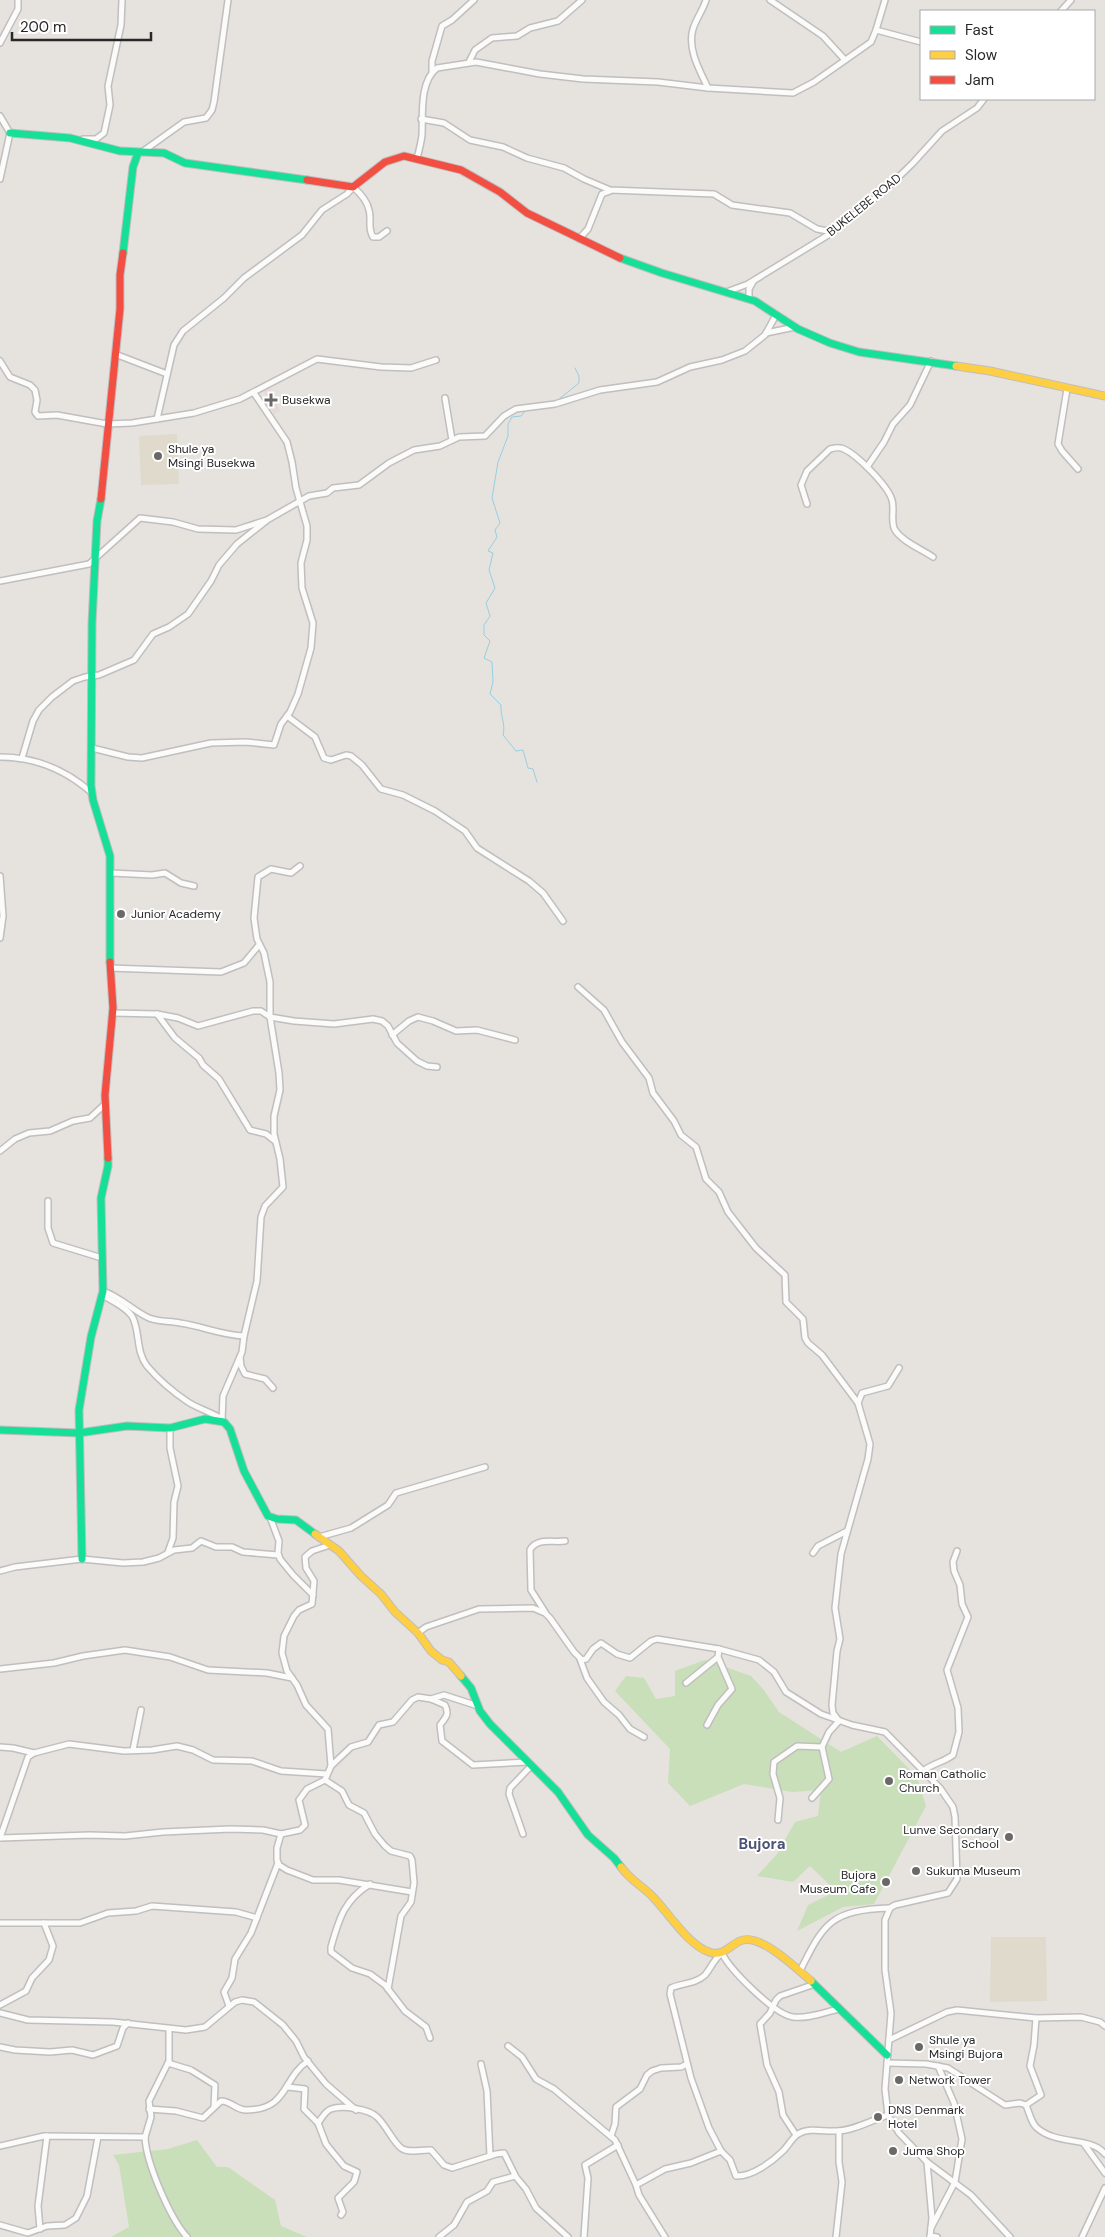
<svg xmlns="http://www.w3.org/2000/svg" width="1105" height="2237" font-family="'DM Sans',sans-serif">
  <style>
    .education { fill: #e0dacd }
    .medical { fill: #e8d8d7 }
    .green { fill: #c9dfb9 }
    .lines { fill: none; stroke-linecap: round; stroke-linejoin: round }
    .stream { stroke: #96cfe3; stroke-width: 1 }
    .street-casing { stroke: #c0bebf; stroke-width: 8 }
    .fast-casing { stroke: #c0bebf; stroke-width: 9 }
    .slow-casing { stroke: #c0bebf; stroke-width: 9 }
    .jam-casing { stroke: #c0bebf; stroke-width: 9 }
    .street { stroke: #fbfbfa; stroke-width: 5 }
    .fast { stroke: #16e098; stroke-width: 7 }
    .slow { stroke: #ffcf43; stroke-width: 7 }
    .jam { stroke: #f24e42; stroke-width: 7 }
    .poi-dot { fill: #6a6968; stroke: #fff; stroke-width: 2 }
    .labels { text-anchor: middle; dominant-baseline: central; stroke-width: 4; stroke-linejoin: round; paint-order: stroke }
    .street-label { font-size: 12px; fill: #282828; stroke: #fff }
    .poi-label { font-size: 12px; fill: #282828; stroke: #fff; text-anchor: start }
    .quarter-label { font-size: 15px; font-weight: bold; fill: #4c5375; stroke: #fff }
  </style>
  <rect width="100%" height="100%" fill="#e6e2de"/>
  <!-- education -->
  <g class="education">
    <path d="M177 434 179 484 141 485 139 436Z"/>
    <path d="M991 1937H1046L1047 2001 990 2002Z"/>
  </g>
  <!-- medical -->
  <path class="medical" d="M269 386 280 411 274 414 263 389Z"/>
  <!-- green -->
  <g class="green">
    <path d="M705 1660 751 1676 763 1689 779 1712 841 1752 877 1736 917 1777 926 1806 874 1904 843 1907 797 1931 808 1905 836 1891 810 1866 793 1882 757 1876 777 1854 795 1822 818 1816 821 1790 792 1792 744 1784 690 1806 668 1783 670 1749 615 1691 626 1676 644 1678 656 1699 675 1696V1671Z"/>
    <path d="M197 2140 217 2167H228L275 2200 281 2226 307 2237H111L129 2227 119 2165 113 2155 168 2149Z"/>
  </g>
  <g class="lines">
    <!-- stream -->
    <g class="stream">
      <path d="M558 400 579 383V376L575 368"/>
      <path d="M526 410 521 416 512 417 508 424V436L498 462 492 498 500 523 495 530 497 537 488 551 493 553 489 570 495 588 486 603 490 616 484 625V635L490 641 484 658 492 662 493 682 490 694 501 705C500 716 506 724 503 735L516 751 523 750 528 768 533 769 537 782"/>
    </g>
    <defs>
      <g id="street">
        <path d="M706 0C703 10 696 19 693 29 687 49 700 71 708 88"/>
        <path d="M770 0 823 36 845 60"/>
        <path d="M1061 11 1071 0"/>
        <path d="M876 30 921 42"/>
        <path d="M0 43 18 9V0"/>
        <path d="M469 62 475 50 492 38 517 36 530 28 558 21 582 0"/>
        <path d="M432 71V61L442 26 452 20 474 0"/>
        <path d="M0 116 10 133 0 179"/>
        <path d="M421 119 444 123 470 140 503 147 527 158 564 168 584 179 610 190 714 194 732 205 790 213 817 229 833 232"/>
        <path d="M83 139H96L104 133 110 105 108 86 121 25 122 0"/>
        <path d="M142 152 184 122 206 118 212 110 214 102 228 0"/>
        <path d="M417 158C419 151 421 143 422 135 423 115 419 82 437 68L476 62 540 74 583 79 658 82 708 88 793 93 814 82 871 42 876 30 885 0"/>
        <path d="M579 239 588 229 602 194 610 191"/>
        <path d="M729 291 748 284 833 232 885 190 912 164 942 131 977 108 984 99"/>
        <path d="M749 298V289L753 282"/>
        <path d="M766 333 795 327"/>
        <path d="M115 354 167 374"/>
        <path d="M0 361 10 377 30 385 35 390 37 400 35 412 38 416 57 415 107 424 132 423 194 413 240 399 317 359 381 367 411 368 436 360"/>
        <path d="M1067 389 1058 444 1062 451 1078 469"/>
        <path d="M445 398 452 440"/>
        <path d="M157 419 174 345 183 331 224 298 244 278 302 235 322 210 347 194 353 187C359 192 367 201 369 210 372 219 367 228 373 237H379L387 231"/>
        <path d="M867 467 884 442 893 424 910 405 931 361"/>
        <path d="M807 504 801 485 807 471 830 449C834 448 838 447 841 448 855 452 888 486 892 500 895 509 890 522 895 530 903 542 921 549 933 557"/>
        <path d="M0 581 89 564 140 518 173 522 198 529 236 530 267 520 309 496 327 493 333 488 359 485 389 463 414 450 440 446 459 437 485 436 504 416 516 409 555 404 600 390 657 382 690 367 722 360 745 351 765 335 776 315"/>
        <path d="M287 716 315 737 324 758 331 760 346 755 351 756 362 765 381 789 403 795 435 811 465 831 477 848 529 881 543 893 563 921"/>
        <path d="M92 748 128 757 142 758 211 743 246 742 274 745 281 724 290 712 298 694 311 648 313 623 302 588 301 563 307 540V526L296 488 292 462 287 442 254 393"/>
        <path d="M0 757C35 757 66 770 92 793"/>
        <path d="M22 758 33 721 39 710 52 697 73 681 85 677 99 675 134 660 153 634 169 627 188 614 211 581 219 565 237 544 266 521"/>
        <path d="M111 873 152 875 165 873 181 883 194 886"/>
        <path d="M0 876 3 916 0 938"/>
        <path d="M110 968 221 972 244 963 259 945"/>
        <path d="M578 987 604 1010 622 1042 649 1078 653 1093 674 1121 681 1135 696 1147 706 1179 719 1192 728 1212 756 1248 785 1275 786 1302 803 1319 805 1338 808 1343 822 1355 858 1403 870 1444 868 1459 841 1554 835 1608 840 1639 837 1651 832 1705 833 1713 839 1721 829 1732 822 1747 797 1746 774 1762 773 1774 780 1798 778 1820"/>
        <path d="M112 1013 157 1014 178 1018 198 1026 253 1011H261L270 1017 294 1021 334 1024 373 1019 382 1021 388 1026 397 1043 417 1061 427 1066 437 1067"/>
        <path d="M157 1014 175 1038 199 1058 203 1065 219 1079 250 1130 266 1134 275 1141"/>
        <path d="M392 1035 409 1021 418 1017 433 1021 456 1031 477 1030 515 1040"/>
        <path d="M0 1151 15 1139 29 1133 50 1131 73 1121 90 1118 105 1104"/>
        <path d="M48 1201V1228L53 1243 102 1258"/>
        <path d="M103 1291C121 1297 133 1311 149 1318 159 1322 170 1321 180 1323 202 1326 221 1335 244 1336"/>
        <path d="M102 1295C112 1301 128 1308 133 1318 140 1333 136 1352 147 1366 158 1379 173 1392 188 1402 199 1409 211 1412 222 1419"/>
        <path d="M240 1357 241 1366 245 1374 265 1379 273 1388"/>
        <path d="M858 1403 862 1393 888 1386 899 1368"/>
        <path d="M222 1421 223 1396 242 1352 244 1336 257 1281 261 1217 265 1206 283 1187 280 1159 274 1134V1116L280 1090 279 1073 270 1017V982L264 953 257 939 254 918 258 877 271 869 291 873 300 866"/>
        <path d="M270 1517 279 1541 278 1553 280 1559 293 1575 313 1595"/>
        <path d="M319 1537 351 1528 388 1505 396 1493 485 1467"/>
        <path d="M330 1545 312 1551 305 1557 306 1568 314 1581 312 1604 299 1610 294 1616 284 1636 282 1653 287 1671 297 1685 306 1705 328 1729 331 1766"/>
        <path d="M168 1552 173 1538 174 1502 178 1486 170 1448V1428"/>
        <path d="M813 1553 818 1546 847 1531"/>
        <path d="M0 1571 15 1567 82 1559 123 1563 143 1562 159 1558 174 1550 192 1548 201 1541 216 1547H232L243 1552 278 1555"/>
        <path d="M545 1612 531 1590 530 1550C537 1537 554 1543 565 1541"/>
        <path d="M418 1633 426 1627 479 1609 533 1608 545 1613 550 1618 574 1652 582 1660 586 1659 593 1649 601 1643 617 1654 630 1658 651 1641 657 1639 719 1649 759 1660 774 1672 786 1692 821 1714 852 1725 885 1732 940 1788 953 1807 955 1817 957 1879 948 1893 895 1905 890 1908 885 1920V1970L891 2013 885 2089 888 2115 899 2133 927 2162 971 2195 1010 2237"/>
        <path d="M580 1659 587 1678 604 1702 619 1715 630 1729 644 1737"/>
        <path d="M0 1669 54 1663 83 1656 125 1650 170 1657 208 1670 267 1673 292 1678"/>
        <path d="M686 1683 718 1657"/>
        <path d="M431 1699 445 1705C450 1715 445 1718 440 1725L442 1741 473 1765 528 1762"/>
        <path d="M707 1725 718 1705 732 1689 718 1657 719 1649"/>
        <path d="M0 1747 13 1748 34 1753"/>
        <path d="M133 1750 141 1710"/>
        <path d="M923 1771C933 1763 944 1762 953 1755L959 1732 958 1708 947 1670 968 1617 962 1604 960 1585 954 1571 953 1562 957 1551"/>
        <path d="M325 1780 342 1791 349 1805 364 1813 375 1834 385 1846 391 1851 410 1856 412 1860 414 1883 411 1902 401 1916 388 1989"/>
        <path d="M812 1798 829 1779 822 1747"/>
        <path d="M281 1834 277 1848V1860L279 1865 287 1870 313 1880H339L412 1892"/>
        <path d="M523 1834 509 1794 510 1788 531 1766"/>
        <path d="M0 1838 90 1835 125 1836 163 1832 230 1829 263 1830 281 1834 300 1830 305 1825 299 1800 307 1789 325 1780 331 1766 351 1747 368 1742 379 1725 393 1722 412 1700 418 1697 431 1699 444 1695 478 1706"/>
        <path d="M0 1838 28 1757 34 1753 69 1744 124 1751 152 1750 177 1746 193 1750 213 1760 252 1761 281 1771 327 1774"/>
        <path d="M370 1884C344 1900 339 1919 331 1947V1952L352 1968 370 1974 385 1985 405 2011 426 2027 430 2038"/>
        <path d="M0 1923H80L108 1913 136 1911 152 1906 236 1912 257 1918"/>
        <path d="M800 1971C824 1922 832 1910 890 1908"/>
        <path d="M0 2005 26 1991 32 1978 49 1960 53 1946 44 1923"/>
        <path d="M229 2006 224 1992 232 1978 235 1959 251 1933 278 1863"/>
        <path d="M839 2009C825 2012 808 2019 793 2017 775 2015 729 1969 722 1953 714 1959 711 1968 705 1975 696 1984 682 1983 671 1988L670 1994 691 2078 709 2128 721 2151 730 2160 736 2176C752 2177 773 2161 783 2151 789 2145 791 2139 798 2134 810 2127 824 2132 836 2131 853 2131 872 2120 888 2115"/>
        <path d="M0 2013 28 2020 113 2022 186 2030 205 2027 235 2002 242 2000 254 2002 283 2025 296 2041 304 2057 326 2084 356 2110"/>
        <path d="M889 2040 947 2012 957 2010 1036 2018 1081 2017 1100 2022 1105 2026"/>
        <path d="M508 2046 522 2057 536 2079 554 2089 615 2140 636 2185"/>
        <path d="M0 2047 15 2050 50 2052 72 2050 93 2055 117 2046 123 2028 128 2023"/>
        <path d="M168 2063 191 2070 215 2085 214 2107"/>
        <path d="M887 2063 926 2064 948 2068 1005 2105 1020 2103 1026 2105 1041 2095 1030 2066 1034 2045 1036 2018"/>
        <path d="M481 2064 487 2091 490 2156"/>
        <path d="M288 2087 305 2089 304 2109 318 2123 326 2144 334 2154 344 2166 357 2172 354 2182 338 2198 343 2212 341 2215"/>
        <path d="M1026 2105C1029 2112 1031 2122 1036 2127 1056 2146 1091 2136 1105 2154"/>
        <path d="M149 2109 176 2111 203 2118 221 2101C231 2101 236 2110 246 2110 289 2110 282 2078 308 2061"/>
        <path d="M318 2123C322 2118 325 2111 331 2109 342 2105 369 2109 377 2117 386 2125 393 2142 401 2148 409 2154 422 2149 431 2150L444 2165 452 2168 496 2154 504 2153 516 2177 526 2189 536 2208 568 2237"/>
        <path d="M796 2135 783 2115 779 2092 767 2065 760 2024 770 2013 776 2000 780 1996 815 1984"/>
        <path d="M611 2136 615 2124 616 2107 640 2089 647 2075 652 2071 661 2068 681 2067 687 2064"/>
        <path d="M145 2137 151 2117 149 2101 169 2061V2030"/>
        <path d="M1084 2144 1105 2173"/>
        <path d="M0 2146 44 2136 145 2137C146 2163 170 2218 187 2237"/>
        <path d="M927 2162 932 2218 930 2237"/>
        <path d="M0 2225 28 2233 47 2226 65 2225 76 2218 87 2196 98 2137"/>
        <path d="M931 2228 955 2182 962 2139 954 2103 938 2066"/>
        <path d="M40 2229 38 2206 47 2136"/>
        <path d="M930 2236 937 2237"/>
        <path d="M439 2237 454 2225 467 2202 487 2191 493 2182 515 2176"/>
        <path d="M584 2237 588 2178 585 2165 618 2145"/>
        <path d="M665 2237 639 2195 636 2185 665 2169 691 2163 721 2151"/>
        <path d="M836 2237 842 2182 839 2162V2131"/>
        <path d="M1082 2237 1105 2188"/>
      </g>
      <g id="fast">
        <path d="M10 133 70 138 120 151 164 153 185 163 307 180"/>
        <path d="M123 253 133 167 138 153"/>
        <path d="M620 258 662 273 755 301 798 329 830 343 859 352 956 366"/>
        <path d="M101 499 97 521 92 623 91 786 93 800 110 856V962"/>
        <path d="M0 1430 79 1433 127 1426 170 1428 205 1419 224 1422 230 1429 244 1471 268 1516 277 1519 296 1520 315 1534"/>
        <path d="M82 1559 79 1410 91 1337 103 1291 101 1198 108 1166V1158"/>
        <path d="M461 1676 471 1688 480 1711 490 1724 558 1792 588 1835 614 1858 621 1867"/>
        <path d="M811 1981 887 2055"/>
      </g>
      <g id="slow">
        <path d="M956 366 990 371 1105 396"/>
        <path d="M315 1534 339 1551 361 1576 381 1594 395 1612 418 1633 431 1651 442 1660 449 1662 461 1676"/>
        <path d="M621 1867C629 1879 642 1886 652 1896 668 1912 688 1945 709 1952 723 1957 729 1946 740 1941 760 1932 797 1969 811 1981"/>
      </g>
      <g id="jam">
        <path d="M307 180 353 187 385 162 404 156 461 170 500 192 527 213 620 258"/>
        <path d="M101 499 120 309V275L123 253"/>
        <path d="M108 1158 105 1095 113 1008 110 962"/>
      </g>
    </defs>
    <!-- street casing -->
    <use href="#street" class="street-casing"/>
    <!-- fast casing -->
    <use href="#fast" class="fast-casing"/>
    <!-- slow casing -->
    <use href="#slow" class="slow-casing"/>
    <!-- jam casing -->
    <use href="#jam" class="jam-casing"/>
    <!-- street -->
    <use href="#street" class="street"/>
    <!-- fast -->
    <use href="#fast" class="fast"/>
    <!-- slow -->
    <use href="#slow" class="slow"/>
    <!-- jam -->
    <use href="#jam" class="jam"/>
  </g>
  <!-- markers -->
  <g class="poi-dot">
    <path d="M268.5 392.5h5v5h5v5h-5v5h-5v-5h-5v-5h5z"/>
    <circle cx="158" cy="456" r="5"/>
    <circle cx="121" cy="914" r="5"/>
    <circle cx="889" cy="1781" r="5"/>
    <circle cx="1009" cy="1837" r="5"/>
    <circle cx="916" cy="1871" r="5"/>
    <circle cx="886" cy="1882" r="5"/>
    <circle cx="919" cy="2047" r="5"/>
    <circle cx="899" cy="2080" r="5"/>
    <circle cx="878" cy="2117" r="5"/>
    <circle cx="893" cy="2151" r="5"/>
  </g>
  <g class="labels">
    <!-- street labels -->
    <g class="street-label">
      <text transform="translate(864 205) rotate(-39)">BUKELEBE ROAD</text>
    </g>
    <!-- poi labels -->
    <g class="poi-label">
      <text x="282" y="400">Busekwa</text>
      <text x="168" y="449">Shule ya<tspan x="168" dy="14">Msingi Busekwa</tspan></text>
      <text x="131" y="914">Junior Academy</text>
      <text x="899" y="1774">Roman Catholic<tspan x="899" dy="14">Church</tspan></text>
      <text x="999" y="1830" text-anchor="end">Lunve Secondary<tspan x="999" dy="14">School</tspan></text>
      <text x="926" y="1871">Sukuma Museum</text>
      <text x="876" y="1875" text-anchor="end">Bujora<tspan x="876" dy="14">Museum Cafe</tspan></text>
      <text x="929" y="2040">Shule ya<tspan x="929" dy="14">Msingi Bujora</tspan></text>
      <text x="909" y="2080">Network Tower</text>
      <text x="888" y="2110">DNS Denmark<tspan x="888" dy="14">Hotel</tspan></text>
      <text x="903" y="2151">Juma Shop</text>
    </g>
    <!-- quarter labels -->
    <g class="quarter-label">
      <text x="762" y="1844">Bujora</text>
    </g>
  </g>
  <!-- legend -->
  <rect x="920" y="10" width="175" height="90" fill="#ffffff" stroke="#a9a9a9"/>
  <rect x="930" y="26" width="25" height="8" fill="#16e098" stroke="#a9a9a9"/>
  <text x="965" y="35" font-size="15" fill="#282828">Fast</text>
  <rect x="930" y="51" width="25" height="8" fill="#ffcf43" stroke="#a9a9a9"/>
  <text x="965" y="60" font-size="15" fill="#282828">Slow</text>
  <rect x="930" y="76" width="25" height="8" fill="#f24e42" stroke="#a9a9a9"/>
  <text x="965" y="85" font-size="15" fill="#282828">Jam</text>
  <!-- scale -->
  <path d="M12 32v8h139v-8" fill="none" stroke="#282828" stroke-width="2.5"/>
  <text x="20" y="32" font-size="15" fill="#282828" stroke="#ffffff" stroke-width="4" paint-order="stroke">200 m</text>
</svg>
